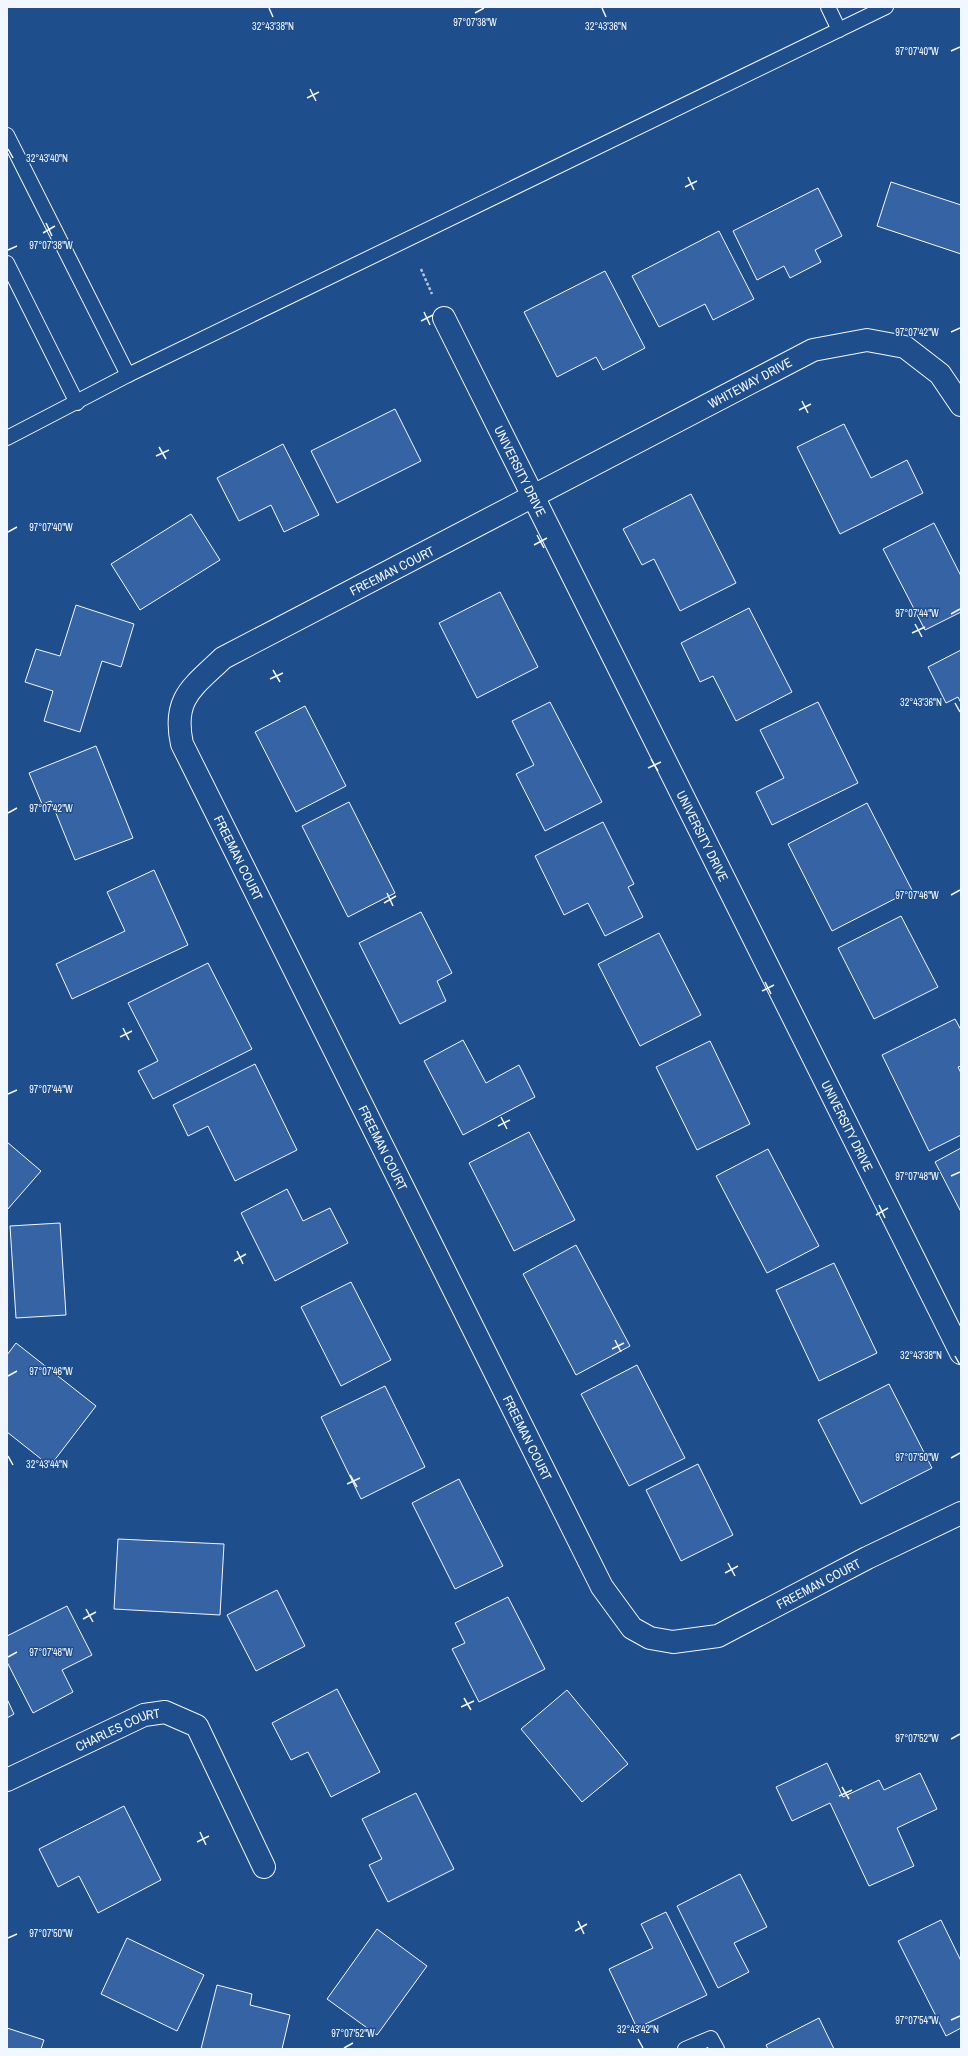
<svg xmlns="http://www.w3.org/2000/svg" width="968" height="2056" font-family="'Archivo Narrow',sans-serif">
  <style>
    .building { fill: #3563a3; stroke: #f2f6ff }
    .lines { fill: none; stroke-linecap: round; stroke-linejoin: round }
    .service-casing { stroke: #f2f6ff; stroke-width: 16 }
    .minor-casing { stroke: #f2f6ff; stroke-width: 24 }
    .path { stroke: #b3c4dc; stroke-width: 2.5; stroke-dasharray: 3 2; stroke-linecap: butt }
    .service { stroke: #1f4e8c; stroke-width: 14 }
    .minor { stroke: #1f4e8c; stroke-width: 22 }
    .ticks { fill: none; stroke: #f2f6ff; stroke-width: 1.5 }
    .labels { text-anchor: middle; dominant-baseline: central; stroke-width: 3; stroke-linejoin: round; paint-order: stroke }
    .street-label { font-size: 13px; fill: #f2f6ff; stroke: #1f4e8c }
    .ticks-label { font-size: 10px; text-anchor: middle; fill: #f2f6ff; stroke: #1f4e8c; stroke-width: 3; stroke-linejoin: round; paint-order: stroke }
  </style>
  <rect width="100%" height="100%" fill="#1f4e8c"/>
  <!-- building -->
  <g class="building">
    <path d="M891 182 961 205V254L877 226Z"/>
    <path d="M818 188 842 236 815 250 821 262 790 278 784 266 757 280 733 231Z"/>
    <path d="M719 231 754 299 713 320 705 304 659 327 632 276Z"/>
    <path d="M605 271 645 348 603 370 596 357 557 377 524 312Z"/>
    <path d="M395 409 421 461 337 503 311 451Z"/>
    <path d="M844 424 871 478 907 460 923 493 840 534 797 447Z"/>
    <path d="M283 444 319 515 284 532 271 505 239 521 217 478Z"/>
    <path d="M691 494 736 583 680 611 654 559 642 565 623 529Z"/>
    <path d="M191 514 220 560 140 610 111 564Z"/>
    <path d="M934 523 961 576V612L925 630 883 549Z"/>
    <path d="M500 592 538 667 477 698 439 623Z"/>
    <path d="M76 605 134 624 121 667 102 661 80 732 44 721 53 691 25 682 36 649 60 656Z"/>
    <path d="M749 608 792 692 736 721 713 676 700 682 681 643Z"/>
    <path d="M961 650V703L958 697 946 703 928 667Z"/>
    <path d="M550 702 602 802 545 831 516 774 534 765 512 721Z"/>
    <path d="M818 702 858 783 772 825 756 792 784 778 760 730Z"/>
    <path d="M305 706 346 786 296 812 255 732Z"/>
    <path d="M96 746 133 838 75 860 51 801 42 804 29 773Z"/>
    <path d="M349 802 395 893 348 917 302 826Z"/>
    <path d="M867 803 912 890 832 931 788 844Z"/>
    <path d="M603 822 634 884 628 887 643 917 605 936 588 903 564 915 535 856Z"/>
    <path d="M154 870 188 945 72 999 56 964 125 931 107 892Z"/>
    <path d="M421 912 452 973 437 981 446 1001 400 1024 359 943Z"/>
    <path d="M901 916 938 987 874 1019 838 948Z"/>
    <path d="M659 933 701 1015 640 1046 598 964Z"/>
    <path d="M208 963 252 1049 153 1099 138 1071 158 1061 128 1003Z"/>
    <path d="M955 1019 961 1030V1066L958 1067 961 1073V1135L929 1151 882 1055Z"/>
    <path d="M463 1040 486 1083 519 1065 535 1097 463 1135 424 1061Z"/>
    <path d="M710 1041 750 1124 697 1150 656 1067Z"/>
    <path d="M255 1064 297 1150 235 1181 208 1126 188 1136 173 1105Z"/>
    <path d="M529 1132 575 1220 514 1251 469 1163Z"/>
    <path d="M7 1142 41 1171 7 1210Z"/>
    <path d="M961 1148V1212L935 1162Z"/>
    <path d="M768 1149 819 1246 767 1273 716 1176Z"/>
    <path d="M287 1189 303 1221 330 1208 348 1243 275 1281 241 1213Z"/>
    <path d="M60 1223 66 1315 16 1318 10 1226Z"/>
    <path d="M576 1245 630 1346 576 1375 523 1274Z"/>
    <path d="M834 1263 877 1353 819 1381 776 1290Z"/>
    <path d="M351 1282 391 1360 341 1386 301 1307Z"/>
    <path d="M16 1343 96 1406 50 1466 7 1432V1355Z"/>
    <path d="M637 1365 685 1458 629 1486 581 1394Z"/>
    <path d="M889 1384 932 1468 861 1504 818 1420Z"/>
    <path d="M385 1386 425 1467 361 1499 321 1417Z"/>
    <path d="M698 1464 733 1535 681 1561 646 1490Z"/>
    <path d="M459 1479 503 1566 455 1589 412 1503Z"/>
    <path d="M118 1539 224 1544 220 1615 114 1609Z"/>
    <path d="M277 1590 305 1646 256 1671 227 1615Z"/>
    <path d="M508 1597 545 1669 479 1702 452 1649 465 1643 455 1623Z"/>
    <path d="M67 1606 92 1655 62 1670 73 1692 33 1713 7 1662V1636Z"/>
    <path d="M337 1689 380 1772 331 1797 308 1752 291 1760 272 1723Z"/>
    <path d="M567 1690 628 1764 582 1802 521 1729Z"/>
    <path d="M7 1699 14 1714 7 1718Z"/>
    <path d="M827 1763 843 1797 879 1780 884 1790 920 1773 937 1809 897 1828 914 1866 869 1886 830 1803 792 1821 776 1787Z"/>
    <path d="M416 1793 454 1869 388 1902 369 1865 382 1859 362 1819Z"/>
    <path d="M124 1806 161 1880 98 1913 79 1876 58 1887 39 1849Z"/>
    <path d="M740 1874 767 1927 734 1943 749 1972 718 1988 677 1906Z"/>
    <path d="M666 1912 707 1995 637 2028 609 1969 653 1948 641 1924Z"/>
    <path d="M941 1920 961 1961V2028L946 2036 898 1941Z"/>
    <path d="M377 1929 427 1966 377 2035 327 1999Z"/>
    <path d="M127 1938 204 1975 177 2031 101 1994Z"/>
    <path d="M217 1985 252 1994 250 2005 290 2015 282 2049H201Z"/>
    <path d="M819 2018 834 2049H768L766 2045Z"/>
    <path d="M7 2028 44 2040 41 2049H7Z"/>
  </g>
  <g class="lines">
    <defs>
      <g id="service">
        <path d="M828 7 839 30"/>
        <path d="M7 135 128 375"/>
        <path d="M7 263 77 403"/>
        <path d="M7 438 128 375 886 7"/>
        <path d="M685 2049 711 2038 717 2049"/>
      </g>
      <g id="minor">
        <path id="s1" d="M444 318 961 1353"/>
        <path id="s2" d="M961 405 940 374 905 347 867 340 813 350 223 658C193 687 172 698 182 744L602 1587 632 1628 650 1638 673 1642 718 1636 867 1558 961 1513"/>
        <path id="s3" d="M7 1780 144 1715 165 1712 197 1726 264 1867"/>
      </g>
    </defs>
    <!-- service casing -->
    <use href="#service" class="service-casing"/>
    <!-- minor casing -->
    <use href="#minor" class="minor-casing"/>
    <!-- path -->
    <path class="path" d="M421 269 432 294"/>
    <!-- service -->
    <use href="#service" class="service"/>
    <!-- minor -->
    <use href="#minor" class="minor"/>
  </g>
  <!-- ticks -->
  <path class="ticks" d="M269 8 273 17M602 8 606 17M475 13 484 8M951 51 960 47M310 89 316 101M307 98 319 92M8 149 13 158M688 177 694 190M685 187 697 181M46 223 52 236M43 233 55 226M8 250 17 246M424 312 430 325M421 321 433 315M951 332 960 328M802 401 808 413M799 410 811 404M159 447 166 459M156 456 169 450M8 532 17 527M537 535 544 548M534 545 547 538M951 614 960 609M915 624 922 637M912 633 925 627M273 670 280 682M270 679 283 673M955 703 960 712M651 759 658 771M648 768 661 762M8 813 17 808M387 893 393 906M951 895 960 890M384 903 396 896M765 982 771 994M762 991 774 985M123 1028 129 1040M120 1037 132 1031M8 1094 17 1090M501 1117 507 1129M498 1126 510 1120M951 1176 960 1172M879 1205 885 1218M876 1215 888 1208M237 1251 243 1264M234 1261 246 1254M615 1340 621 1352M612 1349 624 1343M955 1356 960 1365M8 1376 17 1371M8 1456 13 1465M951 1458 960 1453M350 1475 357 1487M347 1484 360 1478M728 1563 735 1576M725 1573 738 1566M86 1609 93 1622M83 1619 96 1612M8 1657 17 1652M464 1698 471 1710M461 1707 474 1701M951 1739 960 1734M842 1787 849 1799M839 1796 852 1790M200 1832 206 1845M197 1842 209 1836M578 1921 584 1934M575 1931 587 1924M8 1938 17 1934M951 2020 960 2016M638 2039 643 2048M344 2048 353 2043"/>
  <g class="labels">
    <!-- street labels -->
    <g class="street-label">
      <text transform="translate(750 383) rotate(-28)">WHITEWAY DRIVE</text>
      <text stroke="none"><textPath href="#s1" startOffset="171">UNIVERSITY DRIVE</textPath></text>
      <text transform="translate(392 571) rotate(-27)">FREEMAN COURT</text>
      <text stroke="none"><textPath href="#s1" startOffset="579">UNIVERSITY DRIVE</textPath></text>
      <text stroke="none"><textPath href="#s2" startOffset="1070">FREEMAN COURT</textPath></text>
      <text stroke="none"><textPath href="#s1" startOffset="903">UNIVERSITY DRIVE</textPath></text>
      <text stroke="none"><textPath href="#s2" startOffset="1394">FREEMAN COURT</textPath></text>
      <text stroke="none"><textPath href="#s2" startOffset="1718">FREEMAN COURT</textPath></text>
      <text stroke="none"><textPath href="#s2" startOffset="2138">FREEMAN COURT</textPath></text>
      <text stroke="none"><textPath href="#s3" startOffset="122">CHARLES COURT</textPath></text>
    </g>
  </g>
  <g class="ticks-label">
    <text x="475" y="26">97°07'38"W</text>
    <text x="273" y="30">32°43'38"N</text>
    <text x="606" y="30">32°43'36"N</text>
    <text x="917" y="55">97°07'40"W</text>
    <text x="47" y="162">32°43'40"N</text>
    <text x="51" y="249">97°07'38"W</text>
    <text x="917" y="336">97°07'42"W</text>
    <text x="51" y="531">97°07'40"W</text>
    <text x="917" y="617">97°07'44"W</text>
    <text x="921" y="706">32°43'36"N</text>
    <text x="51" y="812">97°07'42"W</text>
    <text x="917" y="899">97°07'46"W</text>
    <text x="51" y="1093">97°07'44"W</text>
    <text x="917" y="1180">97°07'48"W</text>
    <text x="921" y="1359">32°43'38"N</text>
    <text x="51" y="1375">97°07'46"W</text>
    <text x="917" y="1461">97°07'50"W</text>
    <text x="47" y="1468">32°43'44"N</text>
    <text x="51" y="1656">97°07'48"W</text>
    <text x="917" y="1742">97°07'52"W</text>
    <text x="51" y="1937">97°07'50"W</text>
    <text x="917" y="2024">97°07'54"W</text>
    <text x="638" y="2033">32°43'42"N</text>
    <text x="353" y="2037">97°07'52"W</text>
  </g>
  <!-- border -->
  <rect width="968" height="2056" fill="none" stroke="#f2f6ff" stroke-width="16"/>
</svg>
